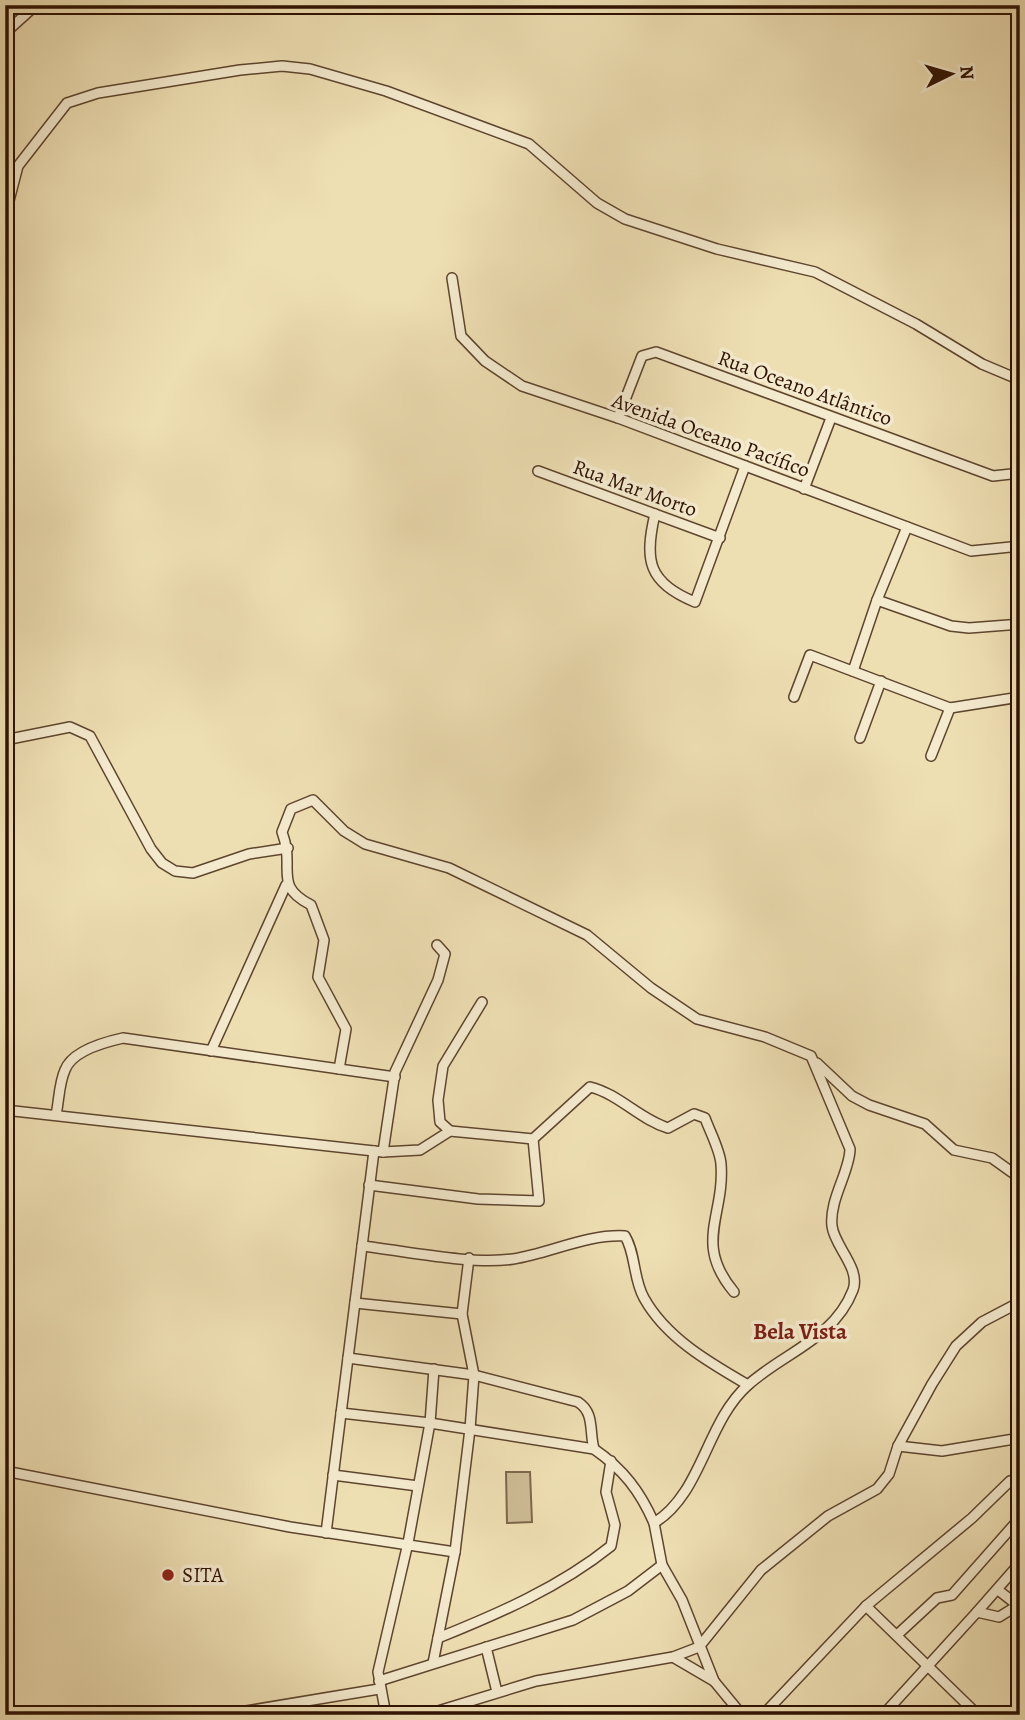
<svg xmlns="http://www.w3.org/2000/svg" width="1025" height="1720" font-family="Alegreya,serif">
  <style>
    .park { fill: #cdbc95; stroke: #7e674c; stroke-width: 2 }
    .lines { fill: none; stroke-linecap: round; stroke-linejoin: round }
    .minor-casing { stroke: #5e452e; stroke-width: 12 }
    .minor { stroke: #f4eace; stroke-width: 9 }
    .poi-dot { fill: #8f2418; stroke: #f4eace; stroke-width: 2.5 }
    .labels { text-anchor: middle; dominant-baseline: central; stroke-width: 7; stroke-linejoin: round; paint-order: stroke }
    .street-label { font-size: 21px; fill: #2e1202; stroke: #f4eace }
    .poi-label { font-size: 21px; fill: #2e1202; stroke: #f4eace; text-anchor: start }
    .neighbourhood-label { font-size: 23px; font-weight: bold; fill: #7a1f14; stroke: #f4eace }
  </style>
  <rect width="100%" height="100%" fill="#eedfb3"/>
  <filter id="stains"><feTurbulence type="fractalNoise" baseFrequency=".00286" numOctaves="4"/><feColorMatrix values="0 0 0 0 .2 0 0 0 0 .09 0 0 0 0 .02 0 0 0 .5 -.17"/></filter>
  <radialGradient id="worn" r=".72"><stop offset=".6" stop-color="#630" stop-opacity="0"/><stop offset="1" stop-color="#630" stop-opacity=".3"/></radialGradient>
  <!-- park -->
  <path class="park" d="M506 1472H530L532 1522 507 1523Z"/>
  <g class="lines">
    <defs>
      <g id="minor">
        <path d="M5 33 36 5"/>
        <path d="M5 216 18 166 67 103 98 93 240 70 282 66 310 69 386 91 529 144 597 203 625 219 717 249 815 272 916 324 982 364 1020 380"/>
        <path d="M452 278 461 336 485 361 522 386 618 418 971 551 1020 546"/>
        <path d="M618 418 642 356 656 352 993 476 1020 473"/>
        <path d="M538 471 720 538"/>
        <path d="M804 489 831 418"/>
        <path d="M655 514C644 560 648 583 695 602L745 466"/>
        <path d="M877 600 951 626 969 628 1020 624"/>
        <path d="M853 671 877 600 907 527"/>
        <path d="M794 697 810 655 950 708 1020 697"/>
        <path d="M860 738 881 681"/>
        <path d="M5 740 70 727 90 736 151 849 162 863 175 871 193 873 249 854 288 848"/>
        <path d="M931 756 950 708"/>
        <path d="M211 1051 286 885"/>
        <path d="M817 1063 852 1096 869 1105 925 1124 954 1150 992 1158 1020 1178"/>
        <path d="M339 1069 346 1029 318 977 324 940 311 905C272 885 296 869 282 832L291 809 313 800 344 831 365 844 449 868 587 935 651 988 697 1019 765 1037 811 1056 850 1149C850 1171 829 1200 832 1226 834 1246 861 1268 853 1290 834 1339 785 1352 748 1385 706 1422 702 1494 654 1523L662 1565 682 1600 714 1681 742 1715"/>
        <path d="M5 1110 383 1152 395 1072 438 980 445 954 437 945"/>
        <path d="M56 1115C59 1101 59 1083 65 1070 72 1051 105 1042 123 1038L395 1077"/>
        <path d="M450 1131 440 1122 438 1100 443 1066 482 1002"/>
        <path d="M383 1152 420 1150 450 1131 533 1139 590 1087C619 1094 639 1119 668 1128L694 1114 705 1118C710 1132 720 1150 721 1164 725 1216 693 1243 734 1292"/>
        <path d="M369 1185 478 1199 539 1201 533 1139"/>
        <path d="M362 1246C406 1251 471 1265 513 1259 551 1253 586 1234 625 1236 636 1254 633 1279 644 1298 666 1338 710 1363 748 1385"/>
        <path d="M355 1303 462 1314"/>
        <path d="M348 1358 474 1375 578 1402C595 1413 589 1431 594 1449"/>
        <path d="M1020 1376V1441"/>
        <path d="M341 1413 430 1423 594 1449C623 1469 640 1491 654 1523"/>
        <path d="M898 1446 942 1451 1020 1438"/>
        <path d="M5 1471 290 1527 455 1552"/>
        <path d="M333 1475 418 1486"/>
        <path d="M326 1533 374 1151"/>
        <path d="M998 1590 1016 1604"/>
        <path d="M866 1606 978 1715"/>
        <path d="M977 1612 1020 1563"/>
        <path d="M897 1635 937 1598 952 1595 1020 1518"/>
        <path d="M438 1638C498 1614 560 1587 611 1546L615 1525 606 1492 611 1461"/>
        <path d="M486 1647 497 1692"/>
        <path d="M673 1657 714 1681"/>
        <path d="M433 1663 455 1552 470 1429 474 1375 462 1314 469 1258"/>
        <path d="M379 1681 573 1620 628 1591 662 1565"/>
        <path d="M222 1715 379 1689"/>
        <path d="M386 1715 378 1672 408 1543 430 1423 434 1369"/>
        <path d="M425 1715 536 1681 673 1657 699 1647 761 1570 828 1516 877 1489 889 1474 898 1446 932 1384 956 1346 982 1322 1020 1302"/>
        <path d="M763 1715 866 1606 972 1518 1010 1481 1020 1478"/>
        <path d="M883 1715 977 1612 999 1617 1020 1604"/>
      </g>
    </defs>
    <!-- minor casing -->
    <use href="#minor" class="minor-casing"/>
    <!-- minor -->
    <use href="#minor" class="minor"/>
  </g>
  <!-- markers -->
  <circle class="poi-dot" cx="168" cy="1575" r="7"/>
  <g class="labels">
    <!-- street labels -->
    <g class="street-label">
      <text transform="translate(805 388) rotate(20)">Rua Oceano Atlântico</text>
      <text transform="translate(711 435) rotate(20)">Avenida Oceano Pacífico</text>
      <text transform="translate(635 488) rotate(20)">Rua Mar Morto</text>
    </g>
    <!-- poi labels -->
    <g class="poi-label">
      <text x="182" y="1575">SITA</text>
    </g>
    <!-- neighbourhood labels -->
    <g class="neighbourhood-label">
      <text x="800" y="1331">Bela Vista</text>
    </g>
  </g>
  <!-- margin -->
  <rect width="1025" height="1720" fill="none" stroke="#eedfb3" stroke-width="28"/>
  <rect x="7" y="7" width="1011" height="1706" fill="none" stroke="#2e1202" stroke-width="3.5"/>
  <rect x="14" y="14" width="997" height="1692" fill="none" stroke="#2e1202" stroke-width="2"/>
  <!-- north arrow -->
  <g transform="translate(951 74) rotate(85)" stroke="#f4eace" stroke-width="5" paint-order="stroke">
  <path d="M0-5L12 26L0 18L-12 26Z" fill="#2e1202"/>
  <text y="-10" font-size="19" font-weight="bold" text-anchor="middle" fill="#2e1202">N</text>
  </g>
  <rect width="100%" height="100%" filter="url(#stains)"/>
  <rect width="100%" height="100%" fill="url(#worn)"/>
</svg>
